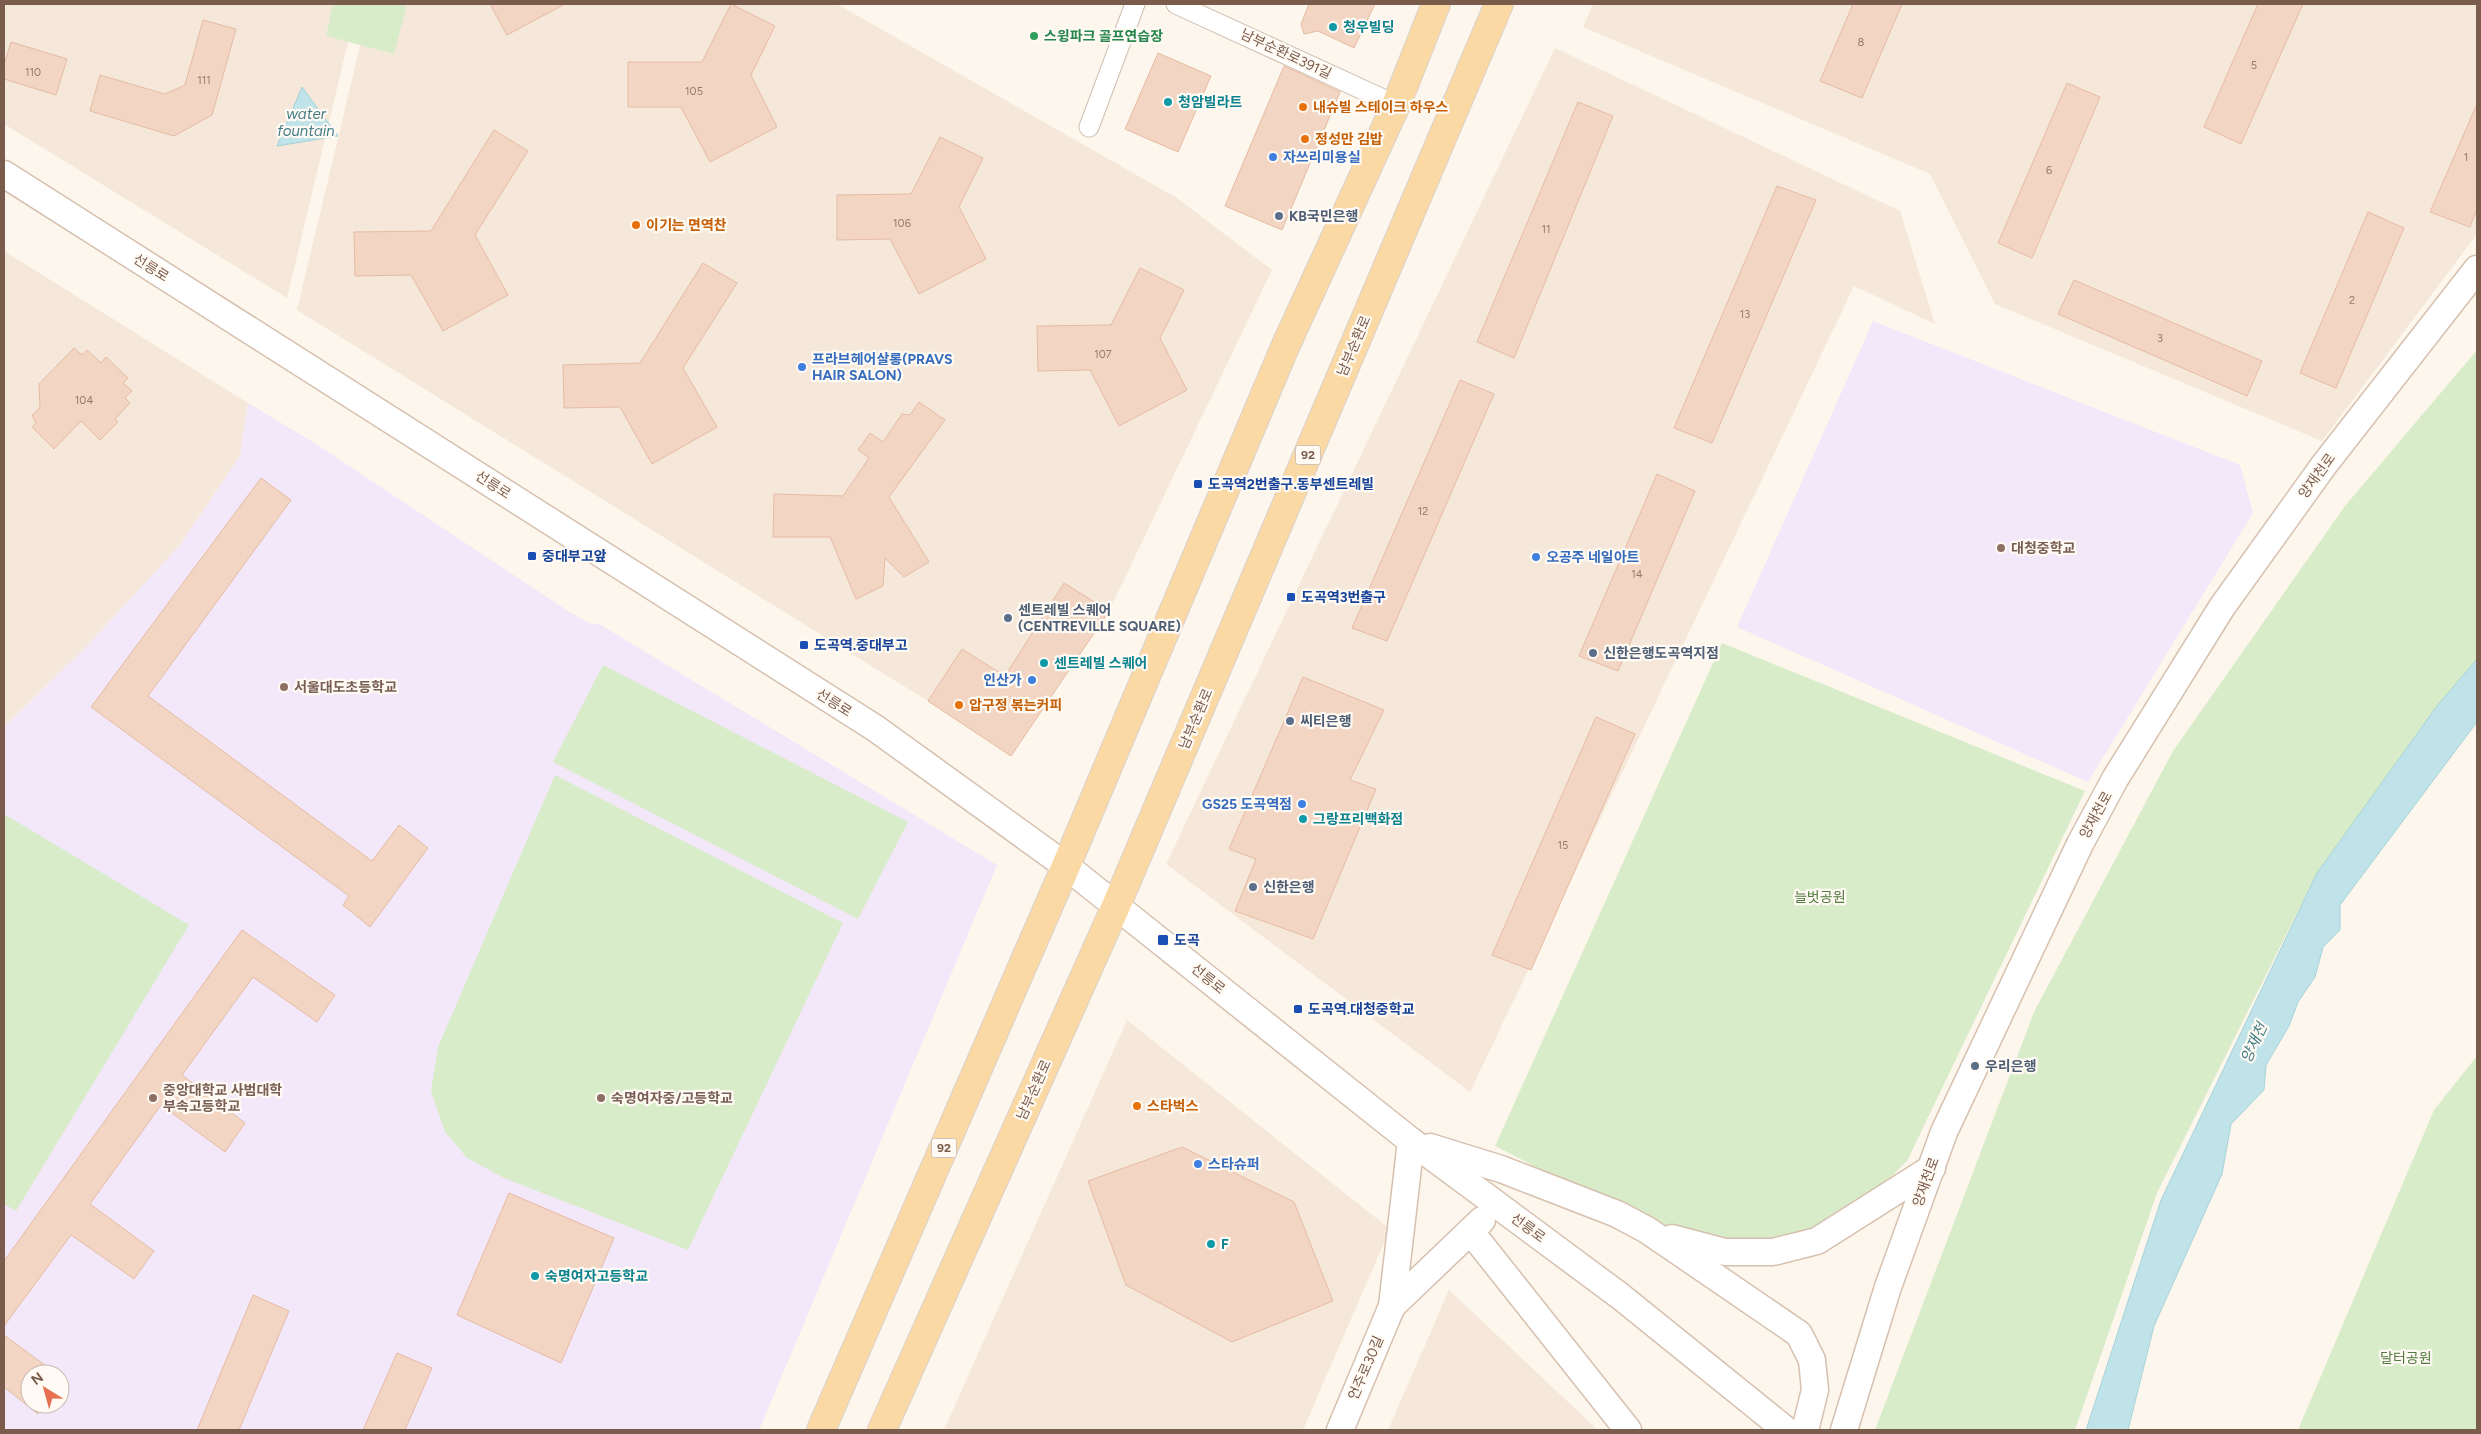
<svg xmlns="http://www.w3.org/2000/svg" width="2481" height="1434" font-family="Figtree,'Noto Sans KR',sans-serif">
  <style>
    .residential { fill: #f5e8da }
    .education { fill: #f3e8fa; fill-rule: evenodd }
    .green { fill: #d8ecc9 }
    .water { fill: #bfe3e8; stroke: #a5d3da }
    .building { fill: #f3d5c3; stroke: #e6bba3 }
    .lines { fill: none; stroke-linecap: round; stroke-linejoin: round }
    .street-casing { stroke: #d1beb0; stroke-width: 21 }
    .secondary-casing { stroke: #d6c0b0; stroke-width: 29 }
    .primary-casing { stroke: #dad1cd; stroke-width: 30 }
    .street { stroke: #fff; stroke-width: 19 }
    .secondary { stroke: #fff; stroke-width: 26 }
    .primary { stroke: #fbd9a5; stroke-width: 28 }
    .culture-dot { fill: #0f9aa8; stroke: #fffaf3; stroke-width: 2 }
    .leisure-dot { fill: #2e9e5b; stroke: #fffaf3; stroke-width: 2 }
    .food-dot { fill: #e8710a; stroke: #fffaf3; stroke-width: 2 }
    .shop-dot { fill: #3f7fe0; stroke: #fffaf3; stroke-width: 2 }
    .service-dot { fill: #5c6f8a; stroke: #fffaf3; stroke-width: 2 }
    .transit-dot { fill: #1a4fb4; stroke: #fffaf3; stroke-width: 2 }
    .education-dot { fill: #8d6e63; stroke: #fffaf3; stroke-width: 2 }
    .labels { text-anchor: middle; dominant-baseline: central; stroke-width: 4.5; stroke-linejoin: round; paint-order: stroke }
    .number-label { font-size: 11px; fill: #987a6a }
    .shield { fill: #fffaf3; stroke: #a28b7f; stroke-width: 1 }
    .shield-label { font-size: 12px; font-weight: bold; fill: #7a5c4d }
    .culture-label { font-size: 14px; font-weight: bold; fill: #0d838f; stroke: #fffaf3; text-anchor: start }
    .leisure-label { font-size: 14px; font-weight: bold; fill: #27864d; stroke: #fffaf3; text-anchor: start }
    .street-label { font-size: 14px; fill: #7a5c4d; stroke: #fffaf3 }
    .food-label { font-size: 14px; font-weight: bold; fill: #c56008; stroke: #fffaf3; text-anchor: start }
    .shop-label { font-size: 14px; font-weight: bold; fill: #366cbe; stroke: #fffaf3; text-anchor: start }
    .service-label { font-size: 14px; font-weight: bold; fill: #4e5e75; stroke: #fffaf3; text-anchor: start }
    .transit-label { font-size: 14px; font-weight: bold; fill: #164399; stroke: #fffaf3; text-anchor: start }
    .education-label { font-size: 14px; font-weight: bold; fill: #785e54; stroke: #fffaf3; text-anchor: start }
    .park-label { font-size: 14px; fill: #537a41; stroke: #fffaf3 }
    .water-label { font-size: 15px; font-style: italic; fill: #437c86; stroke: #fffaf3 }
  </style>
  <rect width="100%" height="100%" fill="#fdf6ec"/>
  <!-- residential -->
  <g class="residential">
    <path d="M4 4H357L287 298 4 124Z"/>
    <path d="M370 4H837L1177 198 1272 270 1109 611 1011 756 928 701 297 310Z"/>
    <path d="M1593 4H2477V234L2322 441 1995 304 1930 174 1583 27Z"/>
    <path d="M1555 48 1900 211 1935 324 1854 286 1470 1092 1166 864Z"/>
    <path d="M4 251 248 403 240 456 180 545 86 647 4 727Z"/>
    <path d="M1127 1020 1390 1229 1303 1430H944Z"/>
    <path d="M1449 1290 1598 1430H1388Z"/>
  </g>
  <!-- education -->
  <g class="education">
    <path d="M1873 321 2240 465 2253 513 2088 782 1737 627Z"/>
    <path d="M248 403 316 444 568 611 589 623 601 625 997 865 759 1430H4V727L86 647 180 545 240 456ZM30 1374H60V1404H30Z"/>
  </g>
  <!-- green -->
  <g class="green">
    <path d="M333 4H407L394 54 326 36Z"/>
    <path d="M2477 350V659L2437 706 2317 873 2157 1193 2075 1430H1875L2034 1012 2173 751 2345 506Z"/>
    <path d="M1722 643 2085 791 1907 1161 1861 1207 1798 1246 1699 1249 1495 1146Z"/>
    <path d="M603 665 908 822 858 919 553 762Z"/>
    <path d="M555 775 843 923 688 1250 504 1178 467 1158 445 1132 431 1091 438 1047Z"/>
    <path d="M4 814 189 925 16 1211 4 1204Z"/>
    <path d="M2477 1056V1430H2298L2434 1110Z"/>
  </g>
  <!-- water -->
  <g class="water">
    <path d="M302 87 338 136 277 146Z"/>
    <path d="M2477 659V722L2340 905V930L2323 947 2315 977 2298 1002 2289 1026 2266 1065 2264 1090 2231 1124 2222 1174 2154 1326 2128 1430H2086L2161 1200 2317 873 2437 706Z"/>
  </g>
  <!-- building -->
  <g class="building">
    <path d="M490 4H565L507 35Z"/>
    <path d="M731 4 775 26 751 75 777 127 710 162 681 107H628V62H702Z"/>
    <path d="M1309 4H1375L1354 48 1318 31 1304 34 1301 24Z"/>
    <path d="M1853 4H1902L1862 98 1820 81Z"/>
    <path d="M2258 4H2303L2241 144 2204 127Z"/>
    <path d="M203 20 236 29 212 115 174 136 90 111 100 75 165 94 185 85Z"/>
    <path d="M11 42 67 59 56 95 4 79V65Z"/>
    <path d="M1158 53 1211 76 1178 152 1125 129Z"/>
    <path d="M1284 66 1340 92 1282 230 1225 206Z"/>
    <path d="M2067 83 2100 97 2032 258 1998 243Z"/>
    <path d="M1578 102 1613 116 1514 358 1477 342Z"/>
    <path d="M2477 104V209L2470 227 2430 212Z"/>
    <path d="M494 130 528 151 475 235 508 295 443 331 411 275 355 276 354 232 431 231Z"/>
    <path d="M940 137 983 158 959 207 986 259 919 294 890 239 837 240V195L911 194Z"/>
    <path d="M1777 186 1816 200 1712 443 1674 428Z"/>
    <path d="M2368 212 2404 228 2336 388 2300 373Z"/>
    <path d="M703 263 737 283 683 368 717 427 652 464 620 407 564 408 563 365 640 363Z"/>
    <path d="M1140 268 1184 290 1160 338 1187 390 1119 426 1090 370 1038 371 1037 326 1111 325Z"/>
    <path d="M2074 280 2262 361 2247 396 2058 314Z"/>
    <path d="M74 348 82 355 87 350 101 363 106 357 128 378 123 383 132 391 125 398 130 403 115 419 118 422 100 440 81 421 54 449 32 427 36 423 32 415 40 408 39 384Z"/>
    <path d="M1460 380 1494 394 1387 641 1352 628Z"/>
    <path d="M919 402 945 420 889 497 929 562 904 577 885 558 883 586 856 599 830 537H773L774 494 843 496 869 458 858 450 870 433 883 442 902 414 910 415Z"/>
    <path d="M1657 474 1695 491 1618 671 1579 656Z"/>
    <path d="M261 478 291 500 148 696 372 861 399 825 428 848 370 927 343 905 349 896 91 707Z"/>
    <path d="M1064 583 1109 611 1011 756 928 701 962 649 1005 676Z"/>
    <path d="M1303 677 1384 710 1350 780 1376 789 1313 939 1235 911 1256 859 1229 849Z"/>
    <path d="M1596 717 1635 734 1531 970 1492 955Z"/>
    <path d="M242 930 335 995 317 1022 253 977 182 1075 245 1123 225 1152 161 1105 90 1204 154 1251 134 1279 71 1235 4 1326V1261Z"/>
    <path d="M1182 1147 1294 1202 1333 1301 1232 1342 1126 1285 1088 1181Z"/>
    <path d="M509 1193 614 1238 561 1363 457 1315Z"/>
    <path d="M253 1295 289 1311 239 1430H197Z"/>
    <path d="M4 1335 57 1374H30V1404H44L38 1414 4 1387Z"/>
    <path d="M397 1353 432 1368 405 1430H363Z"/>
  </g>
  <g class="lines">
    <defs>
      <g id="street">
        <path d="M1176 4 1396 105"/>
        <path d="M1089 127 1135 4"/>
      </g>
      <g id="secondary">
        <path d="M4 174 875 728 1066 866 1411 1141 1620 1296 1786 1430"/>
        <path d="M1430 1147 1501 1169 1617 1214 1647 1230 1799 1334 1812 1360 1815 1390 1805 1430"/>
        <path d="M1471 1232 1628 1430"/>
        <path d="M1672 1238 1725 1252H1773L1817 1241 1932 1168"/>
        <path d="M1392 1306 1482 1220"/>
        <path d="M1340 1430 1392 1306 1411 1141"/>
        <path d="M1844 1430 1888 1287 1944 1132 2080 844 2115 779 2222 607 2324 465 2477 269"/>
      </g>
      <g id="primary">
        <path d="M821 1430 1066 866 1285 347 1396 105 1436 4"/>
        <path d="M882 1430 1116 906 1499 4"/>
      </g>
    </defs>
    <!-- street casing -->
    <use href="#street" class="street-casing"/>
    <!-- secondary casing -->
    <use href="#secondary" class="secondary-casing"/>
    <!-- primary casing -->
    <use href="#primary" class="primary-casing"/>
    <!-- street -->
    <use href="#street" class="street"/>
    <!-- secondary -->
    <use href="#secondary" class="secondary"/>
    <!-- primary -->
    <use href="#primary" class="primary"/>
  </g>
  <!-- markers -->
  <g class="culture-dot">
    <circle cx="1333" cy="27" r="5"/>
    <circle cx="1168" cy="102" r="5"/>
    <circle cx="1044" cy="663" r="5"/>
    <circle cx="1303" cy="819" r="5"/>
    <circle cx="1211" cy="1244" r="5"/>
    <circle cx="535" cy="1276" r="5"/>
  </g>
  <circle class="leisure-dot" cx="1034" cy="36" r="5"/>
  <g class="food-dot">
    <circle cx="1303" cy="107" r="5"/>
    <circle cx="1305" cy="139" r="5"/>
    <circle cx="636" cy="225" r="5"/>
    <circle cx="959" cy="705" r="5"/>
    <circle cx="1137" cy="1106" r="5"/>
  </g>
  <g class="shop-dot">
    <circle cx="1273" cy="157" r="5"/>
    <circle cx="802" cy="367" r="5"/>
    <circle cx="1536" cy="557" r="5"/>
    <circle cx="1032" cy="680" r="5"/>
    <circle cx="1302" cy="804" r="5"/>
    <circle cx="1198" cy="1164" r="5"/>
  </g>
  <g class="service-dot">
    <circle cx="1279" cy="216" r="5"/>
    <circle cx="1008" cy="618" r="5"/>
    <circle cx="1593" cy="653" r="5"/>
    <circle cx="1290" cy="721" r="5"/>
    <circle cx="1253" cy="887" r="5"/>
    <circle cx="1975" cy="1066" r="5"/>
  </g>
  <g class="transit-dot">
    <rect x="1193" y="479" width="10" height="10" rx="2.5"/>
    <rect x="527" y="551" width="10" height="10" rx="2.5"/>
    <rect x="1286" y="592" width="10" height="10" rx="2.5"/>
    <rect x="799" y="640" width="10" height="10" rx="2.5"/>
    <rect x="1157" y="934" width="12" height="12" rx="2.5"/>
    <rect x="1293" y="1004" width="10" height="10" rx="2.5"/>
  </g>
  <g class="education-dot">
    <circle cx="2001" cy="548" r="5"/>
    <circle cx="284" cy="687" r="5"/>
    <circle cx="153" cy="1098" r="5"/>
    <circle cx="601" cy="1098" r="5"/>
  </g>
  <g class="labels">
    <!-- number labels -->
    <g class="number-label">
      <text x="1861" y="42">8</text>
      <text x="2254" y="65">5</text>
      <text x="33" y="72">110</text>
      <text x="204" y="80">111</text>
      <text x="694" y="91">105</text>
      <text x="2466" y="157">1</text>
      <text x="2049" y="170">6</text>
      <text x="902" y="223">106</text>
      <text x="1546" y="229">11</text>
      <text x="2352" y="300">2</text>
      <text x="1745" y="314">13</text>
      <text x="2160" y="338">3</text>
      <text x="1103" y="354">107</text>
      <text x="84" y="400">104</text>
      <text x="1423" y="511">12</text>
      <text x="1637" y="574">14</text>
      <text x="1563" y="845">15</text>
    </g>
    <!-- shield labels -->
    <g class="shield">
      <rect x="1295.5" y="445.5" width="25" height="19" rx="4"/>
      <rect x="931.5" y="1138.5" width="25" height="19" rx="4"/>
    </g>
    <g class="shield-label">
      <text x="1308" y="455">92</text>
      <text x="944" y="1148">92</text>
    </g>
    <!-- culture labels -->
    <g class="culture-label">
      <text x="1343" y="27">청우빌딩</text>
      <text x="1178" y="102">청암빌라트</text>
      <text x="1054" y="663">센트레빌 스퀘어</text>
      <text x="1313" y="819">그랑프리백화점</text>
      <text x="1221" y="1244">F</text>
      <text x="545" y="1276">숙명여자고등학교</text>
    </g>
    <!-- leisure labels -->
    <g class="leisure-label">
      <text x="1044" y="36">스윙파크 골프연습장</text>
    </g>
    <!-- street labels -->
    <g class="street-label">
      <text transform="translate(1286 54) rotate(25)">남부순환로391길</text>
      <text transform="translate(151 268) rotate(32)">선릉로</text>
      <text transform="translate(1354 346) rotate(-67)">남부순환로</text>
      <text transform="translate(2317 476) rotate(-54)">양재천로</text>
      <text transform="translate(493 485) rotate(33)">선릉로</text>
      <text transform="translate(834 703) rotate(32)">선릉로</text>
      <text transform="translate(1196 719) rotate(-67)">남부순환로</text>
      <text transform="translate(2096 815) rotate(-61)">양재천로</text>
      <text transform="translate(1208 979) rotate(39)">선릉로</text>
      <text transform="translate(1034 1090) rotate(-66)">남부순환로</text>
      <text transform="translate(1926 1182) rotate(-70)">양재천로</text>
      <text transform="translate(1528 1228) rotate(36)">선릉로</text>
      <text transform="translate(1366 1368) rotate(-67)">언주로30길</text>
    </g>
    <!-- food labels -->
    <g class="food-label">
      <text x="1313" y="107">내슈빌 스테이크 하우스</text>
      <text x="1315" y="139">정성만 김밥</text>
      <text x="646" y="225">이기는 면역찬</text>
      <text x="969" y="705">압구정 볶는커피</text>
      <text x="1147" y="1106">스타벅스</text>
    </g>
    <!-- shop labels -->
    <g class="shop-label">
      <text x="1283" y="157">자쓰리미용실</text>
      <text x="812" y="359">프라브헤어살롱(PRAVS<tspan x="812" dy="16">HAIR SALON)</tspan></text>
      <text x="1546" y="557">오공주 네일아트</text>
      <text x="1022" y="680" text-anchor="end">인산가</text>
      <text x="1292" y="804" text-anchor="end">GS25 도곡역점</text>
      <text x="1208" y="1164">스타슈퍼</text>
    </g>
    <!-- service labels -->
    <g class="service-label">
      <text x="1289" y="216">KB국민은행</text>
      <text x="1018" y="610">센트레빌 스퀘어<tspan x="1018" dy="16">(CENTREVILLE SQUARE)</tspan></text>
      <text x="1603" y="653">신한은행도곡역지점</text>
      <text x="1300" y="721">씨티은행</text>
      <text x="1263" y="887">신한은행</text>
      <text x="1985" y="1066">우리은행</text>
    </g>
    <!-- transit labels -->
    <g class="transit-label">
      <text x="1208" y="484">도곡역2번출구.동부센트레빌</text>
      <text x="542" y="556">중대부고앞</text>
      <text x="1301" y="597">도곡역3번출구</text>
      <text x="814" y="645">도곡역.중대부고</text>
      <text x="1174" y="940">도곡</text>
      <text x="1308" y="1009">도곡역.대청중학교</text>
    </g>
    <!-- education labels -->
    <g class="education-label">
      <text x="2011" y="548">대청중학교</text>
      <text x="294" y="687">서울대도초등학교</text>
      <text x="163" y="1090">중앙대학교 사범대학<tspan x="163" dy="16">부속고등학교</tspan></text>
      <text x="611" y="1098">숙명여자중/고등학교</text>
    </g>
    <!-- park labels -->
    <g class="park-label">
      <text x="1820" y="897">늘벗공원</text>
      <text x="2406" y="1358">달터공원</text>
    </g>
    <!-- water labels -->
    <g class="water-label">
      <text x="306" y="114">water<tspan x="306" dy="17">fountain</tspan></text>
      <text transform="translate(2254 1043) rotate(-65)">양재천</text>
    </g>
  </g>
  <!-- border -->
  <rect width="2481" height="1434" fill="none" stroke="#7a5c4d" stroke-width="10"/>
  <!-- north arrow -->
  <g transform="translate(45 1389) rotate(323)"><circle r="24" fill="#fffaf3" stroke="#cabbb1"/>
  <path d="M0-4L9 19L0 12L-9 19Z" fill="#e76f51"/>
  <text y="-8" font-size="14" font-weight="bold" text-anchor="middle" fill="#7a5c4d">N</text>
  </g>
</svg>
